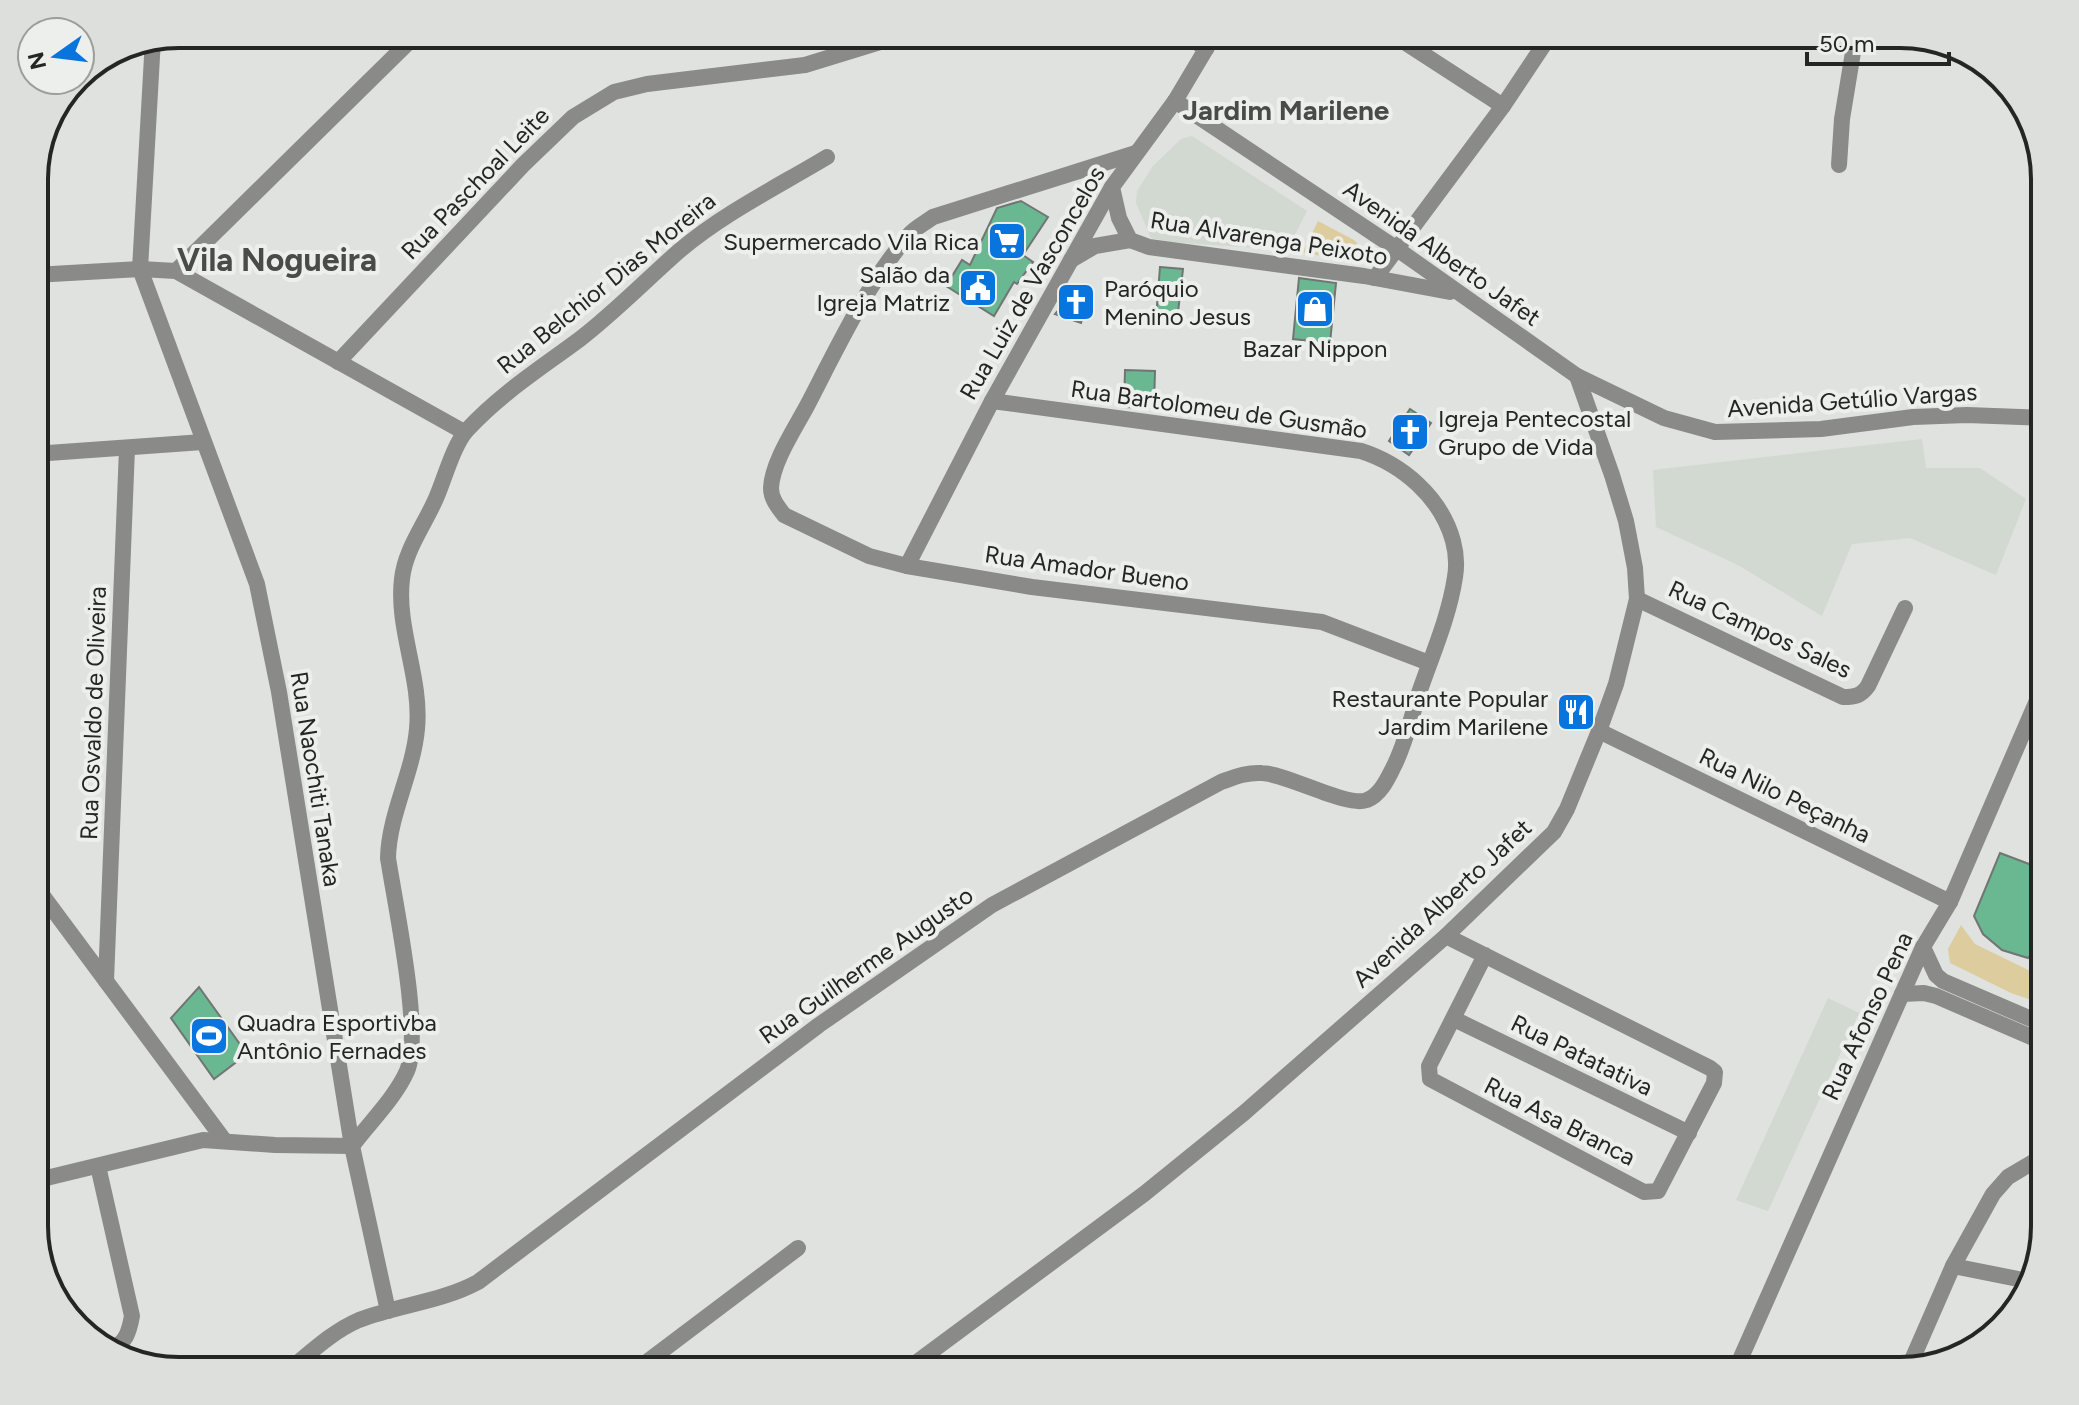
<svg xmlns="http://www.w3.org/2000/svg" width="2079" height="1405" font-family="Figtree,sans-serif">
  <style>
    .built { fill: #d2d9d0 }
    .green { fill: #ddcd9e }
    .building { fill: #69b892; stroke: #717573; stroke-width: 2 }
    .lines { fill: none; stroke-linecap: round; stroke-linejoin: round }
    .minor { stroke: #8a8a88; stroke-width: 16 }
    .tertiary { stroke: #8a8a88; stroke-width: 16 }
    .labels { text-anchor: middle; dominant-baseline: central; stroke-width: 8; stroke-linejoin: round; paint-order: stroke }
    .street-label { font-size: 24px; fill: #242524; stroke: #ecefec }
    .poi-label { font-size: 24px; fill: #242524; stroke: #ecefec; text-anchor: end }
    .quarter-label { font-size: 28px; font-weight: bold; fill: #494b49; stroke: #ecefec }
    .district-label { font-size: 32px; font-weight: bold; fill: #494b49; stroke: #ecefec }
    .rim { fill: none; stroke: #242524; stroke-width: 4 }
  </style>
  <rect width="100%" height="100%" fill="#dfe2df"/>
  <!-- built -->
  <g class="built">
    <path d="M1192 136 1307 211 1287 250 1169 242 1151 238 1136 203 1137 191 1153 166 1181 139Z"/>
    <path d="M1922 439 1926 468H1980L2026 499 1996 575 1910 538 1852 544 1822 616 1738 565 1656 527 1653 470Z"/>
    <path d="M1828 998 1859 1013 1768 1211 1736 1200Z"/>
  </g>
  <!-- green -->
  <g class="green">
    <path d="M1318 221 1354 240 1368 255 1349 259 1307 254 1303 252Z"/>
    <path d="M1961 925 1975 944 2045 978V1005L2011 993 1950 963 1948 949Z"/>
  </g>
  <!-- building -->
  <g class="building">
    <path d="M1021 201 1048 217 1023 255 1033 262 1017 284 1014 282 994 316 946 286 962 260 970 265 997 208Z"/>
    <path d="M1160 267 1183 269 1177 321 1156 318Z"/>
    <path d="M1299 278 1336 283 1330 343 1293 339Z"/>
    <path d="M1077 289 1090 290 1081 323 1055 314Z"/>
    <path d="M1125 370 1155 371 1154 408 1124 407Z"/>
    <path d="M1410 409 1431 423 1409 455 1389 441Z"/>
    <path d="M2000 853 2045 870V949H2037L2028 958 2002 950 1983 934 1974 916Z"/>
    <path d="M199 987 247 1054 214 1079 171 1018Z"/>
  </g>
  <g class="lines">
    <!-- minor -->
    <g class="minor">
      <path d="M1392 34 1503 106"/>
      <path d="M153 39 140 269 257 584 279 692 352 1146 388 1311"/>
      <path d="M1206 49 1214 34"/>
      <path d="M1136 153 933 217C925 223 915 228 909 235 869 280 836 350 808 404 796 427 772 462 771 488 771 499 778 507 784 515L869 556 907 566 1032 587 1322 622 1429 663"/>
      <path d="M1839 165 1842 119 1856 34"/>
      <path d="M1071 260 1095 246 1130 240"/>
      <path d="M176 271 417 34"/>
      <path d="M34 275 140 269 176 271 464 432"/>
      <path d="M1375 278 1503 106 1551 34"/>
      <path d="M338 362 523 165 573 117 614 92 647 84 805 65 906 34"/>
      <path d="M34 454 203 442"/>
      <path d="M907 566 992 401 1112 187"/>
      <path d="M1637 599 1843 697C1855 697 1861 696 1868 686L1905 608"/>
      <path d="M1599 731 1950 902"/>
      <path d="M34 884 224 1140"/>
      <path d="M1446 936 1710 1068 1715 1072 1714 1083 1658 1191 1644 1192 1430 1079 1429 1066 1485 955"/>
      <path d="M1923 947 1936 975 1943 981 2045 1025"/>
      <path d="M106 981 127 448"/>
      <path d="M1902 994 1924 993 1936 996 2045 1043"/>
      <path d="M1454 1019 1689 1133"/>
      <path d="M98 1166 132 1316C129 1332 126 1344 109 1350"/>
      <path d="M34 1181 203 1140 275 1145 352 1146C370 1122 395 1098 407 1071 423 1034 395 904 388 858 389 814 413 773 417 729 422 678 396 629 402 579 405 549 426 523 437 496 445 477 454 444 467 430 500 394 541 368 580 339 615 312 646 280 679 251 724 213 777 187 827 157"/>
      <path d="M1953 1266 2028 1281"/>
      <path d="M288 1371C310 1353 333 1331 359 1320 398 1305 441 1302 478 1282L819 1025 992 905 1221 782C1235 777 1247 772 1262 773 1288 774 1348 808 1367 800 1380 795 1387 780 1393 768 1405 745 1411 718 1419 693 1432 655 1449 617 1455 577 1457 565 1456 552 1453 541 1441 497 1402 464 1361 451L992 401"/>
      <path d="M635 1371 798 1248"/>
      <path d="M1735 1371 1902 994 1923 947 1950 902 2045 682"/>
    </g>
    <!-- tertiary -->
    <g class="tertiary">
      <path d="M1185 34 1206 49 1175 101 1112 187 1119 218 1130 240 1149 247 1364 276 1450 292"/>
      <path d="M1175 101 1397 249 1577 376 1664 418 1715 432 1821 429 1913 417 1967 415 2045 418"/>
      <path d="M1908 1369 1953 1266 1993 1194 2008 1177 2045 1155"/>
      <path d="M905 1371 1144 1194 1244 1113 1446 936 1554 832 1567 809 1599 731 1616 684 1637 599 1635 568 1626 521 1612 475 1577 376"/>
    </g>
  </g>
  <!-- icons -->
  <defs>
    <symbol id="supermarket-square" viewBox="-11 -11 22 22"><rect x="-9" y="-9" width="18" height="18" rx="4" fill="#0775dd" stroke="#ecefec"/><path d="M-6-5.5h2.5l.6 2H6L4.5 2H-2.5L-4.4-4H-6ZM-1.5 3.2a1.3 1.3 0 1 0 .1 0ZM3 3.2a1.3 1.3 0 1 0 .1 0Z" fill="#fff"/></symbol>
    <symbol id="civic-square" viewBox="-11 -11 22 22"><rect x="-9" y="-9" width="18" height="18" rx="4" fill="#0775dd" stroke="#ecefec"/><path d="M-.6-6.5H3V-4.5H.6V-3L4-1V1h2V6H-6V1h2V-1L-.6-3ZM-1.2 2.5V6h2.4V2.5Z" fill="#fff"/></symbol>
    <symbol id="church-square" viewBox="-11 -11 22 22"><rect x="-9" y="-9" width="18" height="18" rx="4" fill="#0775dd" stroke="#ecefec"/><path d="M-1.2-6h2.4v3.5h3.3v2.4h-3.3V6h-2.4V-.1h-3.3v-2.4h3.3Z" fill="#fff"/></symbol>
    <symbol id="shop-square" viewBox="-11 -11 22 22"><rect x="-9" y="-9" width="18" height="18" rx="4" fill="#0775dd" stroke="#ecefec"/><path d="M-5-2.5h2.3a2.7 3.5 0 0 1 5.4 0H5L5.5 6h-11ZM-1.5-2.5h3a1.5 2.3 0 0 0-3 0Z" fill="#fff"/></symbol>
    <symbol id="restaurant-square" viewBox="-11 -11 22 22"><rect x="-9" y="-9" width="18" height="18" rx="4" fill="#0775dd" stroke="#ecefec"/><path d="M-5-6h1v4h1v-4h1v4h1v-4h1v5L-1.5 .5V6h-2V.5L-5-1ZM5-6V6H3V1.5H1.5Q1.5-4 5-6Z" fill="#fff"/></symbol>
    <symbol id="stadium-square" viewBox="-11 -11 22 22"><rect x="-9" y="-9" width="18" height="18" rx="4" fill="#0775dd" stroke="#ecefec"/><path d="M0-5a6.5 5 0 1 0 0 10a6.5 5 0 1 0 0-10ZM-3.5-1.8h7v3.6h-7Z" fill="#fff"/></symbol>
  </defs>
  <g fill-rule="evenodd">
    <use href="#supermarket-square" x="985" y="219" width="44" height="44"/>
    <use href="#civic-square" x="956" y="266" width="44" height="44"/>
    <use href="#church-square" x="1054" y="280" width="44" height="44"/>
    <use href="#shop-square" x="1293" y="287" width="44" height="44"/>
    <use href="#church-square" x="1388" y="410" width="44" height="44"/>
    <use href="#restaurant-square" x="1554" y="690" width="44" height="44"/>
    <use href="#stadium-square" x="187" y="1014" width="44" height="44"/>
  </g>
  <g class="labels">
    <!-- street labels -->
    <g class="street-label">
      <text transform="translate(475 183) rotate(-46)">Rua Paschoal Leite</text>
      <text transform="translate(1269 238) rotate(9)">Rua Alvarenga Peixoto</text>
      <text transform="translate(1442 253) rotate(35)">Avenida Alberto Jafet</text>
      <text transform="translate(606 283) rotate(-39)">Rua Belchior Dias Moreira</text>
      <text transform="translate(1032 283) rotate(-60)">Rua Luiz de Vasconcelos</text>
      <text transform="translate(1852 400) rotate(-4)">Avenida Getúlio Vargas</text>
      <text transform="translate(1219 409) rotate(8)">Rua Bartolomeu de Gusmão</text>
      <text transform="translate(1087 568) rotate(8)">Rua Amador Bueno</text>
      <text transform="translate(1760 629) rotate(25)">Rua Campos Sales</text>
      <text transform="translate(93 713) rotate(-88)">Rua Osvaldo de Oliveira</text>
      <text transform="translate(316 779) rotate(81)">Rua Naochiti Tanaka</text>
      <text transform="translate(1785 795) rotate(26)">Rua Nilo Peçanha</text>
      <text transform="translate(1442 903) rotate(-43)">Avenida Alberto Jafet</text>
      <text transform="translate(866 965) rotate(-35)">Rua Guilherme Augusto</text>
      <text transform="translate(1867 1016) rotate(-65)">Rua Afonso Pena</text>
      <text transform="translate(1582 1055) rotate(26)">Rua Patatativa</text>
      <text transform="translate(1560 1121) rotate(27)">Rua Asa Branca</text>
    </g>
    <!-- poi labels -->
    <g class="poi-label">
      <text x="979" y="241">Supermercado Vila Rica</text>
      <text x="950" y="274">Salão da<tspan x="950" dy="28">Igreja Matriz</tspan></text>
      <text x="1104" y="288" text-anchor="start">Paróquio<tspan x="1104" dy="28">Menino Jesus</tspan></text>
      <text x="1315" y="348" text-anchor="middle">Bazar Nippon</text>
      <text x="1438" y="418" text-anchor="start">Igreja Pentecostal<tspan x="1438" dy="28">Grupo de Vida</tspan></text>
      <text x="1548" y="698">Restaurante Popular<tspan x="1548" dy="28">Jardim Marilene</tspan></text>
      <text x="237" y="1022" text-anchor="start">Quadra Esportivba<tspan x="237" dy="28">Antônio Fernades</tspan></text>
    </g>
    <!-- quarter labels -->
    <g class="quarter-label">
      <text x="1286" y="110">Jardim Marilene</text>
    </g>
    <!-- district labels -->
    <g class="district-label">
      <text x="277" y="260">Vila Nogueira</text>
    </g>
  </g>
  <!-- crop -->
  <path d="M0 0H2079V1405H0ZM179 48H1900A131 131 0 0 1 2031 179V1226A131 131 0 0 1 1900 1357H179A131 131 0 0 1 48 1226V179A131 131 0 0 1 179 48Z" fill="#dcdfdc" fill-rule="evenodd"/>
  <path class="rim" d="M179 48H1900A131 131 0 0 1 2031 179V1226A131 131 0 0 1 1900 1357H179A131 131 0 0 1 48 1226V179A131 131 0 0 1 179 48Z"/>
  <!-- north arrow -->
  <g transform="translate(56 56) rotate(256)"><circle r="38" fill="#ecefec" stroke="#9c9e9c" stroke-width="2"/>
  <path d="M0-6L14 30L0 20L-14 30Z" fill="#0775dd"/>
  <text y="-12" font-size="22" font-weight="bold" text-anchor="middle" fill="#242524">N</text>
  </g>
  <!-- scale -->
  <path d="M1807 52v12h142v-12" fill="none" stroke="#242524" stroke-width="4"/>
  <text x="1819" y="52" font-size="24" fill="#242524" stroke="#ecefec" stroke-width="6" paint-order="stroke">50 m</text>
</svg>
